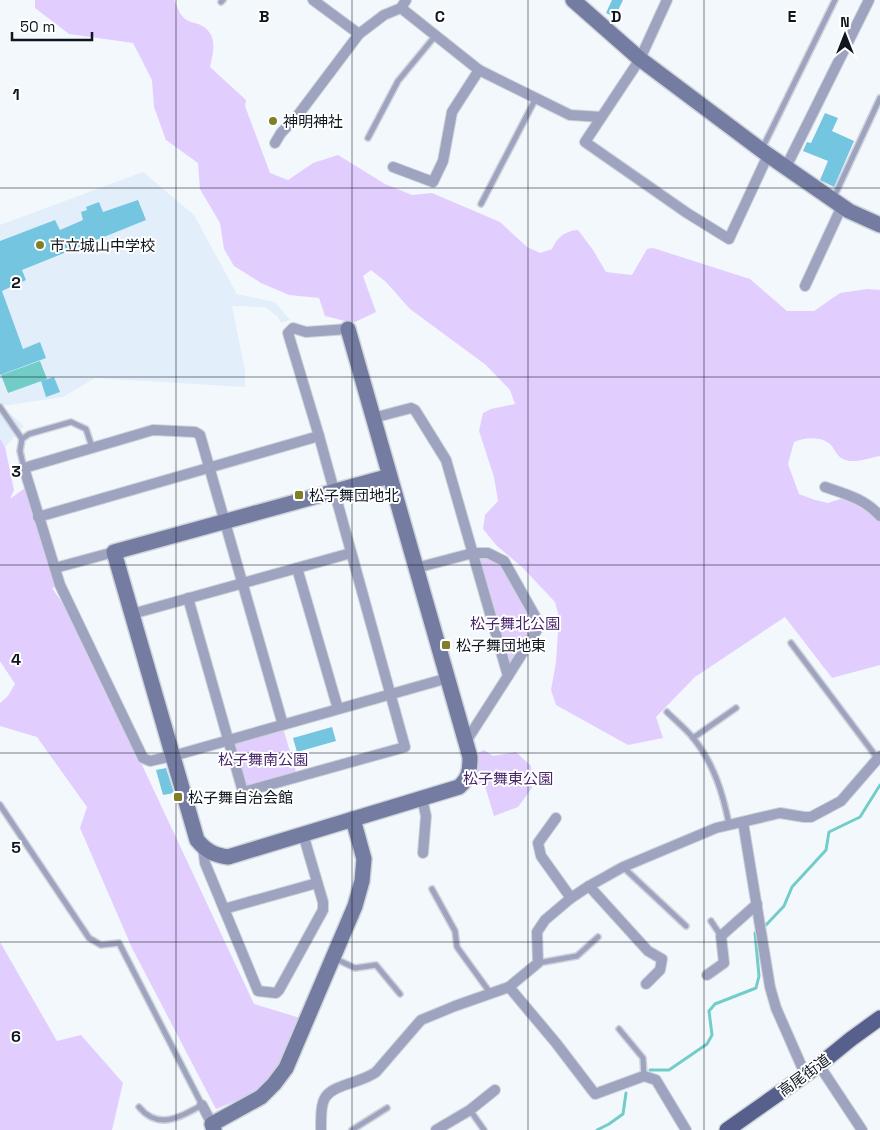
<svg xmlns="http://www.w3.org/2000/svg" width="880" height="1130" font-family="'Space Grotesk','Noto Sans JP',sans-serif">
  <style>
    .built { fill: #e2eefa }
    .green { fill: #e1cefe }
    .water { fill: #72cdc9 }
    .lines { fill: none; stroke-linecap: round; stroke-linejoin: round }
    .stream { stroke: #72cdc9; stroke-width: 3 }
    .building { fill: #74c5df }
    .lane-casing { stroke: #ced4da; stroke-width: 8 }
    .street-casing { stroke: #ced4da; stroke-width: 12 }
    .secondary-casing { stroke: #ced4da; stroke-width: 18 }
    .primary-casing { stroke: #ced4da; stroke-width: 18 }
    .lane { stroke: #9ea4bf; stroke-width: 5 }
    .street { stroke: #9ea4bf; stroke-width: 10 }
    .secondary { stroke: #747ca2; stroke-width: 15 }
    .primary { stroke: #575f8d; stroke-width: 15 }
    .grid { fill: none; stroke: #0e1720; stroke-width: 1; stroke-opacity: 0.55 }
    .poi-dot { fill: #807f27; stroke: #fff; stroke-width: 2 }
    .labels { text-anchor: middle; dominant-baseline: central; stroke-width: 4; stroke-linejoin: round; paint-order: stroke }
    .poi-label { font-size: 15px; fill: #0e1720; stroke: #fff; text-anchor: start }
    .park-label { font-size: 15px; fill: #48266c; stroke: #fff }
    .street-label { font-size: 15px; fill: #0e1720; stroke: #fff }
    .grid-label { font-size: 16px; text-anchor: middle; font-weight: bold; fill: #0e1720; stroke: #fff; stroke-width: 4; stroke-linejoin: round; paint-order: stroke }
  </style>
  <rect width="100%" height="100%" fill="#f3f8fd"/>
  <!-- built -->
  <path class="built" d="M143 172 194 215 237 294 275 302 290 320 281 323 278 317 265 307 232 306 245 371V387L95 378 63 397 2 406 24 426 5 447 0 439V225Z"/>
  <!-- green -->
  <g class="green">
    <path d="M35 0H174C177 6 179 13 183 17 189 24 198 22 204 27 218 37 213 53 210 67L246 100 245 106 270 173 288 180 313 163 338 155 385 184 412 195 432 193 500 222 527 247 540 253 552 249C557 237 565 231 578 230L593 250 606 272 632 275 647 249 653 248 750 279 787 311H814L840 293 867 289 880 290V456C869 458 852 465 841 458 837 455 834 449 831 445 822 436 805 437 794 442L788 464 799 494 815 500 828 503 843 498 863 497 880 508V665L832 678 785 617 695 677 656 717 663 738 628 745 556 705 551 690 556 662 559 617 555 602 522 567 497 546 483 529 485 515 498 501 494 477 479 431 483 413 491 409 515 404 510 390 486 365 410 309 386 282 371 270 363 276 376 312 353 323 325 316 319 298 289 295 261 283 234 266 224 249 220 223 200 189 198 163 166 140 154 107 152 80 133 43 69 34 35 8Z"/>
    <path d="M0 439 5 447 14 490 10 499 29 485 60 585 52 588 63 604 143 767 254 1004 300 1018 279 1067 257 1092 216 1109 132 948 80 828 87 807 37 737 0 726V703L8 696 15 684 0 661Z"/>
    <path d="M473 553 504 561 540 625 508 676Z"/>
    <path d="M282 725 298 778 243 792 228 740Z"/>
    <path d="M484 750 493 756 516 752 531 766 532 788 518 807 494 816 485 786 466 781 470 757Z"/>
    <path d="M0 942 57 1041 81 1035 123 1083 112 1130H0Z"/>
  </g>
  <!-- water -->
  <path class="water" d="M40 361 47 379 8 393 1 375Z"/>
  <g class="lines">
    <!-- stream -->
    <g class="stream">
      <path d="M650 1070H669L707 1044 712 1035 709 1011 715 1004 756 988 759 976 755 933 767 924 784 906 792 887 826 850 829 832 860 817 880 785"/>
      <path d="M597 1130 609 1124 623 1114 626 1093"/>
    </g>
  </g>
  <!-- building -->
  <g class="building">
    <path d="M612 0H623L615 17 606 13Z"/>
    <path d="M825 113 838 118 832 131 854 141 834 187 820 180 828 161 803 151 807 142 811 143Z"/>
    <path d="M138 200 146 220 22 270 26 280 2 291 23 349 40 342 46 358 0 375V241L55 220 60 230 83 220 81 212 87 210 86 207 99 202 103 212Z"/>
    <path d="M54 377 60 392 46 397 41 381Z"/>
    <path d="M332 727 336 741 297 752 293 738Z"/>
    <path d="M166 768 174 793 163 795 156 770Z"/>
  </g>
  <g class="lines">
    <defs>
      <g id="lane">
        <path d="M221 2 223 0"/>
        <path d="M368 138 398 81 436 35"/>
        <path d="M762 149 835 0"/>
        <path d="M834 197 880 98"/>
        <path d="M481 204 536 98"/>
        <path d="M0 407 22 439"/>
        <path d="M24 468 20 451 22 439 29 434 71 422 86 429 92 447"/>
        <path d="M791 643 878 759"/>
        <path d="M667 712C676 721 686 729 694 739 714 764 723 794 729 824"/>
        <path d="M693 738 736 708"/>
        <path d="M0 805 89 938 101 945 119 943 202 1105C179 1118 158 1130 139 1107"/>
        <path d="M623 867 686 926"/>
        <path d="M432 889 455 931 457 947 491 994"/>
        <path d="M711 921 721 936"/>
        <path d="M336 959 355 968 376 965 400 994"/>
        <path d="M538 963 577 956 598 937"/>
        <path d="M619 1029 643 1058 644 1076"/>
        <path d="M470 1110 484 1130"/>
        <path d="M352 1130 387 1108"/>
      </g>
      <g id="street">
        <path d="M313 0 359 34"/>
        <path d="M667 0 640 59 585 142 687 213 729 239 768 155"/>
        <path d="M401 8 479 70 570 115 601 117"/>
        <path d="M275 143 281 133 298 115 359 34 384 15 401 8 406 0"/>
        <path d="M393 167 433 182 443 161 452 112 479 70"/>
        <path d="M786 167 869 0"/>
        <path d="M805 286 842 206"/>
        <path d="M373 418 411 408 415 410 446 460 508 676 465 743"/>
        <path d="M825 487C846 494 865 499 880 516"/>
        <path d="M38 517 319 436"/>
        <path d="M55 568 114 552"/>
        <path d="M297 568 338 709"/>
        <path d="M416 568 473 553H488L504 561 540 625 508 676"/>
        <path d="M188 598 243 792 405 747 319 436 288 333 293 328 306 332 348 329"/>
        <path d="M132 614 351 553"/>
        <path d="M283 725 200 435 195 432 153 430 24 468 60 585 143 758 150 761 173 756 448 678"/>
        <path d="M422 798 426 816 423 853"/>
        <path d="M556 818 538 843 541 856 571 898"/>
        <path d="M743 822 770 987 776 1008 805 1074"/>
        <path d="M203 847 205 863 258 991 276 993 279 990 323 910V902L303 834"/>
        <path d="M589 886 648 951 662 959 660 970 646 984"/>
        <path d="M224 909 317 883"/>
        <path d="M707 975 724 963 721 936 757 904"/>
        <path d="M509 987 556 1043 595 1094 644 1076 656 1080 686 1130"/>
        <path d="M819 1065 862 1130"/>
        <path d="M202 1105 212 1124"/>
        <path d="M321 1130C321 1096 322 1092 354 1082 362 1079 369 1077 376 1072L421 1020 455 1006 509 987 538 963 537 932 545 920 571 898 589 886 623 867 716 828 780 813 804 817H811L841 801 880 756"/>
        <path d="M436 1130 470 1110 495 1090"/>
      </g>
      <g id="secondary">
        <path d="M573 0 640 59 768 155 849 211 880 225"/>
        <path d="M348 329 470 757C470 771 469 778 459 787L228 857C214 855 206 851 197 840L114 552 390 476"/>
        <path d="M214 1130 212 1124 261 1097 274 1084 286 1068 355 906 362 881 364 859 353 819"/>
      </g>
      <path id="primary" d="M727 1130 819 1065 851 1039 880 1018"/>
    </defs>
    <!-- lane casing -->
    <use href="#lane" class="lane-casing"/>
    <!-- street casing -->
    <use href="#street" class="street-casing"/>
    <!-- secondary casing -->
    <use href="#secondary" class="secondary-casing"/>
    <!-- primary casing -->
    <use href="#primary" class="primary-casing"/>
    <!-- lane -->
    <use href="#lane" class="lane"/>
    <!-- street -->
    <use href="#street" class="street"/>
    <!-- secondary -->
    <use href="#secondary" class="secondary"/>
    <!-- primary -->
    <use href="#primary" class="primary"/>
  </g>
  <!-- grid -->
  <path class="grid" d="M176 0V1130M352 0V1130M528 0V1130M704 0V1130M0 188H880M0 377H880M0 565H880M0 753H880M0 942H880"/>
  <!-- markers -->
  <g class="poi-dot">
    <circle cx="273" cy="121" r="5"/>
    <circle cx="40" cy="245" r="5"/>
    <rect x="294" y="490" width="10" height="10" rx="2.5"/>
    <rect x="441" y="640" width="10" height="10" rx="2.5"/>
    <rect x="173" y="792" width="10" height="10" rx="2.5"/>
  </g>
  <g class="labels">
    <!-- poi labels -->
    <g class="poi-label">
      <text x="283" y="121">神明神社</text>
      <text x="50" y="245">市立城山中学校</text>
      <text x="309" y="495">松子舞団地北</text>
      <text x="456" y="645">松子舞団地東</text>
      <text x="188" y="797">松子舞自治会館</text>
    </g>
    <!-- park labels -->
    <g class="park-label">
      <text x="515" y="623">松子舞北公園</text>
      <text x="263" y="759">松子舞南公園</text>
      <text x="508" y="778">松子舞東公園</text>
    </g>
    <!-- street labels -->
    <g class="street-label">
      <text transform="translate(804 1075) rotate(-36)">高尾街道</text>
    </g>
  </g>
  <g class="grid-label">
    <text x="264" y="22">B</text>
    <text x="440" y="22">C</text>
    <text x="616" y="22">D</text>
    <text x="792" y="22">E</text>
    <text x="16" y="100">1</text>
    <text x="16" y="288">2</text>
    <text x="16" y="477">3</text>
    <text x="16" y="665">4</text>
    <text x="16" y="853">5</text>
    <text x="16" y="1042">6</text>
  </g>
  <!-- north arrow -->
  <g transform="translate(845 35)" stroke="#ffffff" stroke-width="4" paint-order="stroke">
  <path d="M0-4L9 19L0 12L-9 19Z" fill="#0e1720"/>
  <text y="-8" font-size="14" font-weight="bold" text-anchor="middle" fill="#0e1720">N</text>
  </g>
  <!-- scale -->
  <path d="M12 32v8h80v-8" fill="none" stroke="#0e1720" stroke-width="2.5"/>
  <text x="20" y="32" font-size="15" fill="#0e1720" stroke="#ffffff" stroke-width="4" paint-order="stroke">50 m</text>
</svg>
